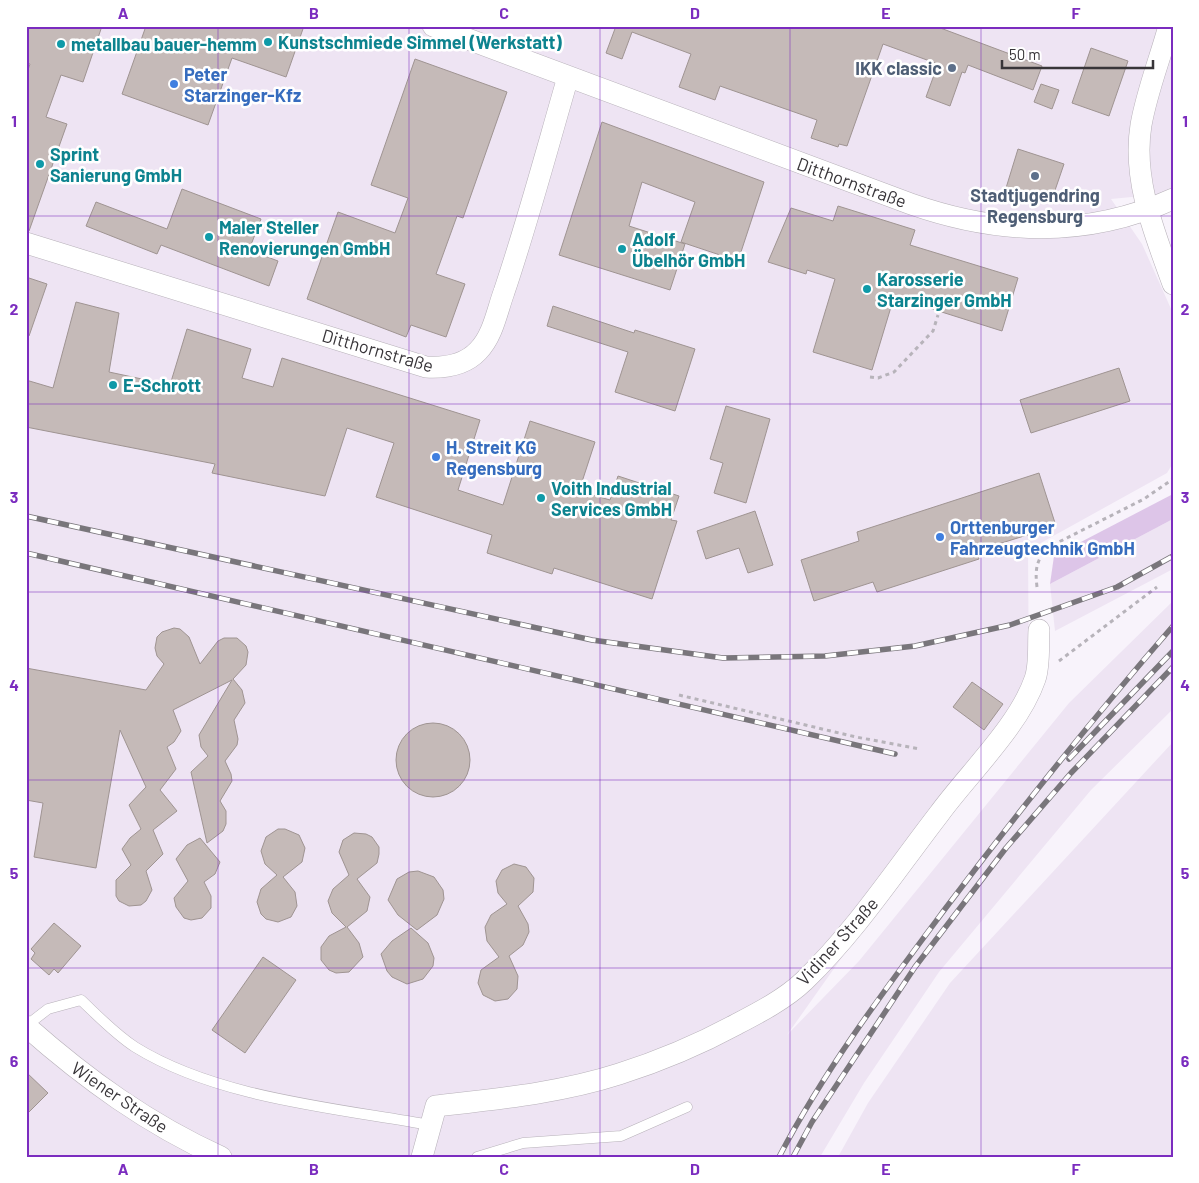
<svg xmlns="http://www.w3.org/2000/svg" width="1199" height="1183" font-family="Barlow,sans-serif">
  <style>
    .built { fill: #eee4f3 }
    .green { fill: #ddc5e8 }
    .building { fill: #c5bab8; stroke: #9f9492 }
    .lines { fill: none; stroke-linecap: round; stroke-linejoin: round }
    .service-casing { stroke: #b7b1b9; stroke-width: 11 }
    .minor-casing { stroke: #b7b1b9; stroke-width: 22 }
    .path { stroke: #b7b3ba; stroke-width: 3; stroke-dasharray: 4 4; stroke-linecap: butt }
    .service { stroke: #fff; stroke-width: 10 }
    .minor { stroke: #fff; stroke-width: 21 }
    .rail-casing { stroke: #79767b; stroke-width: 5.5 }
    .rail { stroke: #fff; stroke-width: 4; stroke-dasharray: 11; stroke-linecap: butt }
    .grid { fill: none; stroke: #7b2cbf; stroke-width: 1; stroke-opacity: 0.55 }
    .culture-dot { fill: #0f9aa8; stroke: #fff; stroke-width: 2 }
    .service-dot { fill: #5c6f8a; stroke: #fff; stroke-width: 2 }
    .shop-dot { fill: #3f7fe0; stroke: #fff; stroke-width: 2 }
    .labels { text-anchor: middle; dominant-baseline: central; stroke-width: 5; stroke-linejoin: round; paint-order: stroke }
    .culture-label { font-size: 18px; font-weight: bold; fill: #0d838f; stroke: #fff; text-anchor: start }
    .service-label { font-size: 18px; font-weight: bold; fill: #4e5e75; stroke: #fff; text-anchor: end }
    .shop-label { font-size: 18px; font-weight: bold; fill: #366cbe; stroke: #fff; text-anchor: start }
    .street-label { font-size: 18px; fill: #383539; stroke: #fff }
    .neatline { fill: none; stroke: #7b2cbf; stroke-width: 2 }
    .grid-label { font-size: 16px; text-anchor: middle; font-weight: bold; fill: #7b2cbf }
  </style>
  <rect width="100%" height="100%" fill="#f8f3fb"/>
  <!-- built -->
  <g class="built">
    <path d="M26 26H1173V193L1111 199 1142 244 1172 311 1173 463 1167 473 1028 550 1029 693 787 1035 859 961 1069 703 1173 601V709L1091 790 939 972 864 1083 820 1157H26Z"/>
    <path d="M1173 519V569L1055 631 1050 584Z"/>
    <path d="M1173 742V1157H838L868 1103 950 983Z"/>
  </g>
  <!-- green -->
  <path class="green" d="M1173 494V519L1050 584 1054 556Z"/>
  <!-- building -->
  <g class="building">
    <path d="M26 26H102L83 82 61 75 46 117 67 124 29 231H26V76L30 64 26 62Z"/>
    <path d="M146 26H304L286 77 232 58 208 125 122 94Z"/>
    <path d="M616 26H935L1042 66 1033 90 968 65 965 73 962 72 950 106 926 97 938 64 883 44 847 146 839 144 838 147 811 138 817 120 720 86 715 100 679 87 691 54 632 32 622 59 606 53Z"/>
    <path d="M1091 48 1128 61 1109 116 1072 103Z"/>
    <path d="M415 59 507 92 463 218 457 216 436 274 465 284 446 337 411 325 406 337 307 299 338 212 395 233 408 198 371 185Z"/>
    <path d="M1041 84 1059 90 1052 109 1034 102Z"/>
    <path d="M602 122 764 182 738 261 681 242 695 202 642 182 629 226 685 244 670 290 559 255Z"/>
    <path d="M1018 149 1064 164 1051 202 1006 188Z"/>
    <path d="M182 189 261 219 249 250 278 261 269 286 161 245 157 254 86 226 96 202 167 229Z"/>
    <path d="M838 206 915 230 910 245 1018 278 1002 331 894 297 872 370 813 352 835 279 807 270 806 274 768 262 791 208 833 221Z"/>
    <path d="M26 277 47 284 29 336 26 335Z"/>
    <path d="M76 302 119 313 109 372 170 385 187 329 251 349 242 378 273 387 282 358 480 420 458 490 503 505 530 421 595 442 579 491 610 500 618 476 679 496 671 520 677 521 652 599 554 568 552 574 487 553 492 535 376 497 394 443 347 428 325 496 212 473 215 464 26 427V380L53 388Z"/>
    <path d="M553 306 634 333 635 330 695 349 675 411 615 392 628 352 547 326Z"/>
    <path d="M1119 368 1130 401 1031 433 1020 400Z"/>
    <path d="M726 406 770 419 746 503 714 493 723 463 710 459Z"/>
    <path d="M1039 473 1056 526 976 551 979 559 877 592 873 582 814 601 801 560 859 541 857 532Z"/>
    <path d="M755 511 773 565 748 573 739 548 706 559 697 531Z"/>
    <path d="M174 628 180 629 189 637 200 664 218 641 224 638H237L246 646 248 652 246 665 233 679 242 690 245 703 234 720 238 739 237 745 225 761 231 774 232 781 220 801 226 811V824L223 831 207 843 191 772 208 756 201 747 199 735 232 680 173 710 181 731 174 742 167 747 176 769 160 790 177 811 153 830 163 854 146 871 152 890 146 901 141 905 129 906 119 901 116 896V880L131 865 122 849 130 838 141 829 129 805 146 787 120 730 96 868 34 857 43 803 26 800V668L146 690 164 664 157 656 155 648 157 637 162 632Z"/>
    <path d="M972 682 1003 704 984 730 953 707Z"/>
    <circle cx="433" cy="760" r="37"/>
    <path d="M278 829H285L299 835 305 848 302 862 283 877 295 892 297 906 291 917 278 922 266 919 261 914 257 902 261 889 277 875 265 864 261 851 266 837Z"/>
    <path d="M354 833 366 834 372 837 379 847V854L377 863 357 879 370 897 367 911 347 927 359 943 363 957 349 972 336 973 329 970 321 960V947L329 936 346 927 332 913 328 901 333 889 349 875 339 852 343 840Z"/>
    <path d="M200 838 220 862 215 874 204 882 211 896V908L202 918 191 920 184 918 176 907 174 898 188 881 176 859 187 845Z"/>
    <path d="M514 864 526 867 534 878 533 892 518 906 528 924 529 932 523 945 509 956 518 976 517 989 508 999 495 1001 483 995 478 983 481 970 499 957 487 941 485 927 491 915 507 904 498 893 496 881 502 870Z"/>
    <path d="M418 871 434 877 443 890 444 899 437 915 417 930 398 915 388 900 397 879 409 872Z"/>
    <path d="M54 923 81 946 58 973 54 969 49 975 31 959 35 953 31 949Z"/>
    <path d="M411 928 428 943 434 958 433 966 423 979 407 984 392 977 387 971 381 954 392 941Z"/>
    <path d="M263 957 296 980 245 1053 212 1030Z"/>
    <path d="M26 1072 48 1093 26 1115Z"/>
  </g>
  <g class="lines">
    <defs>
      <g id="service">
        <path d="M26 1026 48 1009 81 1000C98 1016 115 1034 135 1047 217 1098 336 1108 430 1125"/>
        <path d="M477 1157 523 1143 621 1136 687 1107"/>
      </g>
      <g id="minor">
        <path d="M433 26 911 204C999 235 1087 238 1173 199"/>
        <path d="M1169 26C1160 59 1147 91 1141 125 1132 180 1155 234 1173 284"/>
        <path d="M26 243 426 367C444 368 464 366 478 351 493 336 497 311 504 292 528 221 547 149 568 77"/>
        <path d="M26 1026C86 1079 148 1124 221 1157"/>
        <path d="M422 1157 436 1106C497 1099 560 1093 619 1074 660 1061 700 1044 737 1024 760 1012 785 999 804 981 856 931 895 871 939 814 968 774 1019 726 1035 679 1040 665 1038 645 1039 630"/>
      </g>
    </defs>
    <!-- service casing -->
    <use href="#service" class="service-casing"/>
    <!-- minor casing -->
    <use href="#minor" class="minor-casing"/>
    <!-- path -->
    <g class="path">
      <path d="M870 377 878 378 894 372 933 331 938 315"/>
      <path d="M1037 587C1035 570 1036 561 1047 548L1144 499 1173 479"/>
      <path d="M1059 661 1157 587"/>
      <path d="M679 695 856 737 920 749"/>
    </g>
    <!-- service -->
    <use href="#service" class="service"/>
    <!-- minor -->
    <use href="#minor" class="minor"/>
    <defs>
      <g id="rail">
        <path d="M26 516 592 640 723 658 825 656 915 646 1010 625 1117 587 1173 556"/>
        <path d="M26 553 895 754"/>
        <path d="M1069 759 1173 651"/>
        <path d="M779 1157C825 1069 886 988 945 909 1018 812 1093 718 1173 626"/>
        <path d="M793 1157 812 1122 915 967 1006 848 1071 773 1173 667"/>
      </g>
    </defs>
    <!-- rail casing -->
    <use href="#rail" class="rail-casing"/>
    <!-- rail -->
    <use href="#rail" class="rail"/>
  </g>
  <!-- grid -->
  <path class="grid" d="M218 26V1157M409 26V1157M600 26V1157M790 26V1157M981 26V1157M26 216H1173M26 404H1173M26 592H1173M26 780H1173M26 968H1173"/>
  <!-- markers -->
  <g class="culture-dot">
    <circle cx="268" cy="42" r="5"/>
    <circle cx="61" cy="44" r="5"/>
    <circle cx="40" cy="164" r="5"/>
    <circle cx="209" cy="237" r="5"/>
    <circle cx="622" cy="249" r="5"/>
    <circle cx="867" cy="289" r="5"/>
    <circle cx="113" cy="385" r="5"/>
    <circle cx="541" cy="498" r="5"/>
  </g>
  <g class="service-dot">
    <circle cx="952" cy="68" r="5"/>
    <circle cx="1035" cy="176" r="5"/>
  </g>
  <g class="shop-dot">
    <circle cx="174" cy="84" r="5"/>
    <circle cx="436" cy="457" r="5"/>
    <circle cx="940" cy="537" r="5"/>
  </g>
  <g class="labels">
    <!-- culture labels -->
    <g class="culture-label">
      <text x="278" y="42">Kunstschmiede Simmel (Werkstatt)</text>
      <text x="71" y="44">metallbau bauer-hemm</text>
      <text x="50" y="154">Sprint<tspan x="50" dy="21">Sanierung GmbH</tspan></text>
      <text x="219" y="227">Maler Steller<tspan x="219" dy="21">Renovierungen GmbH</tspan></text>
      <text x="632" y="239">Adolf<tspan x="632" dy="21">Übelhör GmbH</tspan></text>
      <text x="877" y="279">Karosserie<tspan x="877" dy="21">Starzinger GmbH</tspan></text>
      <text x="123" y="385">E-Schrott</text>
      <text x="551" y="488">Voith Industrial<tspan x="551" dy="21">Services GmbH</tspan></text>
    </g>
    <!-- service labels -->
    <g class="service-label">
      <text x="942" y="68">IKK classic</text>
      <text x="1035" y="195" text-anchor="middle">Stadtjugendring<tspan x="1035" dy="21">Regensburg</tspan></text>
    </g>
    <!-- shop labels -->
    <g class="shop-label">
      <text x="184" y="74">Peter<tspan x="184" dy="21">Starzinger-Kfz</tspan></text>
      <text x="446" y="447">H. Streit KG<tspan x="446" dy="21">Regensburg</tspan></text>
      <text x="950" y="527">Orttenburger<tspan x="950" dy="21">Fahrzeugtechnik GmbH</tspan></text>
    </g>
    <!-- street labels -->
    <g class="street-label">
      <text transform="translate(852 182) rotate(20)">Ditthornstraße</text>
      <text transform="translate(378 350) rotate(16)">Ditthornstraße</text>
      <text transform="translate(837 941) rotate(-48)">Vidiner Straße</text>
      <text transform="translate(120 1097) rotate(34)">Wiener Straße</text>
    </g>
  </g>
  <!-- border -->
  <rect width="1199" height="1183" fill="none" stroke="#ffffff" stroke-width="55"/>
  <!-- scale -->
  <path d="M1002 60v8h151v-8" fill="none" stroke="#383539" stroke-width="2.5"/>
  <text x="1009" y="60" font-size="15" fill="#383539" stroke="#ffffff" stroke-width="4" paint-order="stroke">50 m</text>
  <rect x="28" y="28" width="1144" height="1128" class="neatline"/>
  <g class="grid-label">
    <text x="123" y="19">A</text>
    <text x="314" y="19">B</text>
    <text x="504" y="19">C</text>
    <text x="695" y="19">D</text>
    <text x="886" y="19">E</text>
    <text x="1076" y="19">F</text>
    <text x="14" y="127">1</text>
    <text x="1185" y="127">1</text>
    <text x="14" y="315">2</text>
    <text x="1185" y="315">2</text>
    <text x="14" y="503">3</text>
    <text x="1185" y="503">3</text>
    <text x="14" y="691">4</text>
    <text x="1185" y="691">4</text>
    <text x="14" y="879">5</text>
    <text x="1185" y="879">5</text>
    <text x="14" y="1067">6</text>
    <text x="1185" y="1067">6</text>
    <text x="123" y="1175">A</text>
    <text x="314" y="1175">B</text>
    <text x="504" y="1175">C</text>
    <text x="695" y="1175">D</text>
    <text x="886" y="1175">E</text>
    <text x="1076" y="1175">F</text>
  </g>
</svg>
